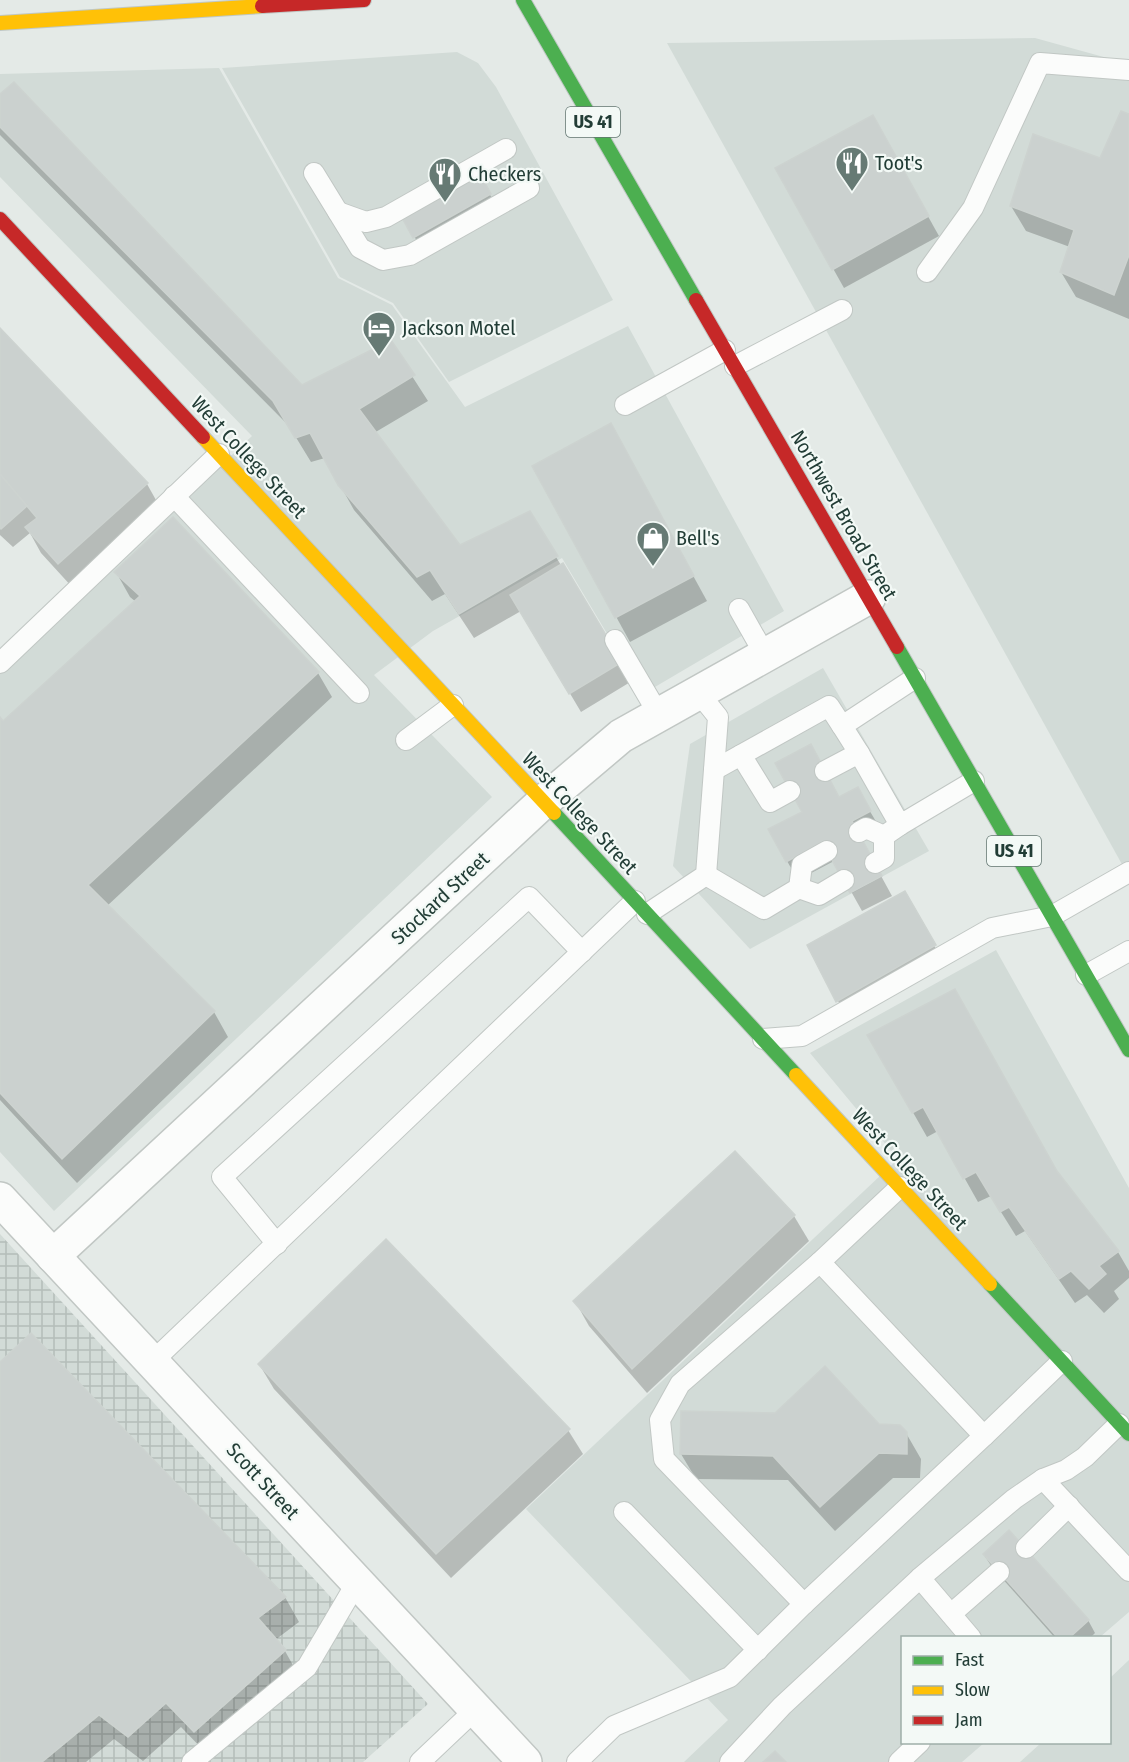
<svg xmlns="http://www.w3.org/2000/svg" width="1129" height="1762" font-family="'Fira Sans Condensed',sans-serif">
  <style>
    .built { fill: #d2dbd7 }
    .industrial { fill: url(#industrial-grid) }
    .shadow { fill: #0003 }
    .building { fill: #cbd1cf; stroke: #cdd3d0; stroke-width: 1.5 }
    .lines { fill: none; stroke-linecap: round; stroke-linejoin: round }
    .lane-casing { stroke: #c1c7c4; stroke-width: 22 }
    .street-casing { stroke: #c1c7c4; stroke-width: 36 }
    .fast-casing { stroke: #c0c8c5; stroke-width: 16 }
    .slow-casing { stroke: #c0c8c5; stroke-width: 16 }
    .jam-casing { stroke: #c0c8c5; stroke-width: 16 }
    .lane { stroke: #fbfcfb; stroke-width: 20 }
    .street { stroke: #fbfcfb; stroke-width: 33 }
    .fast { stroke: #4caf50; stroke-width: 14 }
    .slow { stroke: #ffc107; stroke-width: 14 }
    .jam { stroke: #c62828; stroke-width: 14 }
    .labels { text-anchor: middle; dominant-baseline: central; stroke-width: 4.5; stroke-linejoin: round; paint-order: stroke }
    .shield { fill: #f3f9f6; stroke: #617570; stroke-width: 1.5 }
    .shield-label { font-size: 18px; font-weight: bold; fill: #223d36 }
    .poi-label { font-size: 20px; fill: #223d36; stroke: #f3f9f6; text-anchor: start }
    .street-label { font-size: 20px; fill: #223d36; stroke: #f3f9f6 }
  </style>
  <defs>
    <pattern id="industrial-grid" width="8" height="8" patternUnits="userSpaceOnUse" patternTransform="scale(1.5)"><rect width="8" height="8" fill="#d2dbd7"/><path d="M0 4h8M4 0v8" fill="none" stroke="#b4bdb9"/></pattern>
  </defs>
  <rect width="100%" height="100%" fill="#e4eae7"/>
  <!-- built -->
  <g class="built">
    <path d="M1035 38 1129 64V877L667 43Z"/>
    <path d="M457 52 478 63 496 87 613 300 449 382 393 303 340 277 222 68Z"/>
    <path d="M219 68 338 278 392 305 465 407 628 326 784 611 643 694 562 558 433 631 374 675 492 797 54 1211 0 1152V673L252 436 0 177V74Z"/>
    <path d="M823 668 929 851 750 949 673 866 690 744Z"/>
    <path d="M996 950 1129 1188V1612L1100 1637 902 1638V1742L984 1743 962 1762H684L728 1720 526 1509 898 1159 810 1053Z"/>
    <path d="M1129 1660V1762H1020L1041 1743 1110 1742V1678Z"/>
  </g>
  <!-- industrial -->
  <path class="industrial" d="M0 1234 428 1704 363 1762H0Z"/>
  <!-- shadow -->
  <g class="shadow">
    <path d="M0 96 302 387 390 342 428 401 374 433 460 546 529 513 632 681 581 712 521 611 474 638 445 594 432 601 354 510 325 458 311 462 289 426 0 135Z"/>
    <path d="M1129 115V319L1076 297 1061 272 1070 247 1026 231 1011 206 1101 159Z"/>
    <path d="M883 136 939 236 844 288 777 169Z"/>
    <path d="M477 172 497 207 422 250 401 213Z"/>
    <path d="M0 330 147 484 161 509 73 588 41 553 30 533 13 547 0 535Z"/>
    <path d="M624 450 707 601 630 642 534 467Z"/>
    <path d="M116 572 318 673 332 697 107 906 214 1012 228 1037 77 1183 0 1100V719L3 723 136 602 130 597Z"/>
    <path d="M839 799 868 808 881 830 862 841 892 896 862 911 834 861 798 880 787 861 804 812Z"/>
    <path d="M905 894 945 965 849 1020 838 1001Z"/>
    <path d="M869 1035 1058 1174 1118 1252 1129 1271V1278L1114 1291 1119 1299 1104 1313 1087 1295 1075 1303 1025 1231 1016 1236 991 1196 978 1202 938 1131 927 1137Z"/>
    <path d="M735 1153 794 1216 809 1241 647 1393 589 1326 575 1301Z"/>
    <path d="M0 1364 285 1597 299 1622 275 1640 285 1651 299 1676 209 1756 181 1727 143 1761 114 1739 86 1762H0Z"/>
    <path d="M259 1364 568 1430 583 1454 451 1578 274 1389Z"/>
    <path d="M775 1415 878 1426 906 1433 921 1459 920 1478H893L835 1531 788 1480 696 1479 681 1454Z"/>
    <path d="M984 1555 1088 1620 1095 1633 1090 1638H1055L992 1567Z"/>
  </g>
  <!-- building -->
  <g class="building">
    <path d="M14 82 302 385 391 340 415 375 359 409 460 545 530 511 558 556 459 614 430 570 417 577 338 485 310 433 295 438 273 401 0 127V94Z"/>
    <path d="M1121 111 1129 114V255L1114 295 1060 272 1074 230 1010 206 1033 134 1100 158Z"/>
    <path d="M873 115 929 216 832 270 775 168Z"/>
    <path d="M478 170 491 194 413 238 399 212Z"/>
    <path d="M0 328 148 483 58 564 25 527 37 518 0 474Z"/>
    <path d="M611 423 694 576 615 618 532 466Z"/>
    <path d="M0 474 27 506 1 529 0 528Z"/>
    <path d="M173 517 319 672 88 885 215 1011 62 1159 0 1093V717L3 721 140 596 114 572Z"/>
    <path d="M563 563 622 662 569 694 510 595Z"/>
    <path d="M811 744 839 797 858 787 871 811 852 821 882 876 850 893 822 842 786 862 768 829 802 812 775 763Z"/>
    <path d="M905 891 936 945 836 1002 807 945Z"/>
    <path d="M955 989 1057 1171 1119 1251 1099 1266 1106 1274 1089 1289 1071 1271 1059 1279 1009 1207 1000 1212 976 1172 963 1179 923 1107 912 1113 867 1035Z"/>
    <path d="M735 1151 795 1215 632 1369 573 1301Z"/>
    <path d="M386 1239 570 1429 436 1554 258 1364Z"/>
    <path d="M31 1333 286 1597 258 1618 286 1650 194 1732 166 1703 128 1737 99 1715 42 1762H0V1362Z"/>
    <path d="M825 1366 879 1424 900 1425 907 1432V1454L879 1453 820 1507 773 1456 680 1454 681 1411 775 1413Z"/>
    <path d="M1009 1530 1089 1620 1069 1638H1058L983 1554Z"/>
    <path d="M775 1751 786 1762H763Z"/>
  </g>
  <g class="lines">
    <defs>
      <g id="lane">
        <path d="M314 173 360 248 383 260 410 255 529 188"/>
        <path d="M338 212 366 222 386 217 506 149"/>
        <path d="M927 272 973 208 1040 63 1129 70"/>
        <path d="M735 366 842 310"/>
        <path d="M625 405 725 350"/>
        <path d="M174 496 359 693"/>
        <path d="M739 609 765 655"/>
        <path d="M615 640 659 715"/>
        <path d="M0 663 219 454"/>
        <path d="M915 678 842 726 859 753 900 825 974 781"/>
        <path d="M406 740 453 705"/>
        <path d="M741 755 770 802 790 791"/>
        <path d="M714 770 829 706 842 726"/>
        <path d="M825 771 859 753"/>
        <path d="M859 832 866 828 884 836 900 825"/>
        <path d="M875 863 884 858V836"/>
        <path d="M706 875 764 909 799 888 802 865 827 851"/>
        <path d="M799 888 819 895 844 880"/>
        <path d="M647 914 706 875 718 717 698 692"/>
        <path d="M1086 975 1129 951"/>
        <path d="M763 1039 802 1036 992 928 1052 916 1129 872"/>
        <path d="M277 1244 222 1177 529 897 582 952"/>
        <path d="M820 1262 984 1436 1062 1361"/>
        <path d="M152 1362 635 901"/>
        <path d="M1043 1479 1129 1571"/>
        <path d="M624 1512 758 1650"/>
        <path d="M1026 1548 1069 1506"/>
        <path d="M920 1578 971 1638"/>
        <path d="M804 1604 664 1459 660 1420 680 1384 820 1262 900 1187"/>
        <path d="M951 1614 999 1572"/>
        <path d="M192 1762 307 1667 357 1582"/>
        <path d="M420 1762 476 1709"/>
        <path d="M577 1762 614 1726 730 1677 804 1604 984 1436"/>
        <path d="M730 1762 782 1706 920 1578 1014 1499 1043 1479 1066 1470 1085 1457 1119 1424"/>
        <path d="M899 1762 920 1742"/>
      </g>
      <g id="street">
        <path d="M0 1199 525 1762"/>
        <path d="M53 1256 543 802 621 736 869 597"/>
      </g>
      <g id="fast">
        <path d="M523 0 696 300"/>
        <path d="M897 647 1129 1050"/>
        <path d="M554 813 796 1075"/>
        <path d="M990 1284 1129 1434"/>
      </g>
      <g id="slow">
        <path d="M0 23 262 6"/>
        <path d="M203 437 554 813"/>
        <path d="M796 1075 990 1284"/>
      </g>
      <g id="jam">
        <path d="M262 6 364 0"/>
        <path d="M0 219 203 437"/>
        <path d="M696 300 897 647"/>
      </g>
    </defs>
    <!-- lane casing -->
    <use href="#lane" class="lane-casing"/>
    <!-- street casing -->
    <use href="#street" class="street-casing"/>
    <!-- fast casing -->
    <use href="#fast" class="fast-casing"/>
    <!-- slow casing -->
    <use href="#slow" class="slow-casing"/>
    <!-- jam casing -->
    <use href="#jam" class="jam-casing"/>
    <!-- lane -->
    <use href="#lane" class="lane"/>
    <!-- street -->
    <use href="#street" class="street"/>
    <!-- fast -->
    <use href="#fast" class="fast"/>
    <!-- slow -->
    <use href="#slow" class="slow"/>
    <!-- jam -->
    <use href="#jam" class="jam"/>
  </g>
  <!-- icons -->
  <defs>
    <symbol id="restaurant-pin" viewBox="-11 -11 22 30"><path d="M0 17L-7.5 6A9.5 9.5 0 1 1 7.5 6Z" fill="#667a74" stroke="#f3f9f6"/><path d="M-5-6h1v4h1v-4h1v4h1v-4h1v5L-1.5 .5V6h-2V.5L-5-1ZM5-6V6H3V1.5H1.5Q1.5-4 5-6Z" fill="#fff"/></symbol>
    <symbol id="hotel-pin" viewBox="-11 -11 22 30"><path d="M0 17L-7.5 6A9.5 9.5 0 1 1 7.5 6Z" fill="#667a74" stroke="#f3f9f6"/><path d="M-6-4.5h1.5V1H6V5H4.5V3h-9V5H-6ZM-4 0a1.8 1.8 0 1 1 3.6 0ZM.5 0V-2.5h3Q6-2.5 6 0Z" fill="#fff"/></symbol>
    <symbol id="shop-pin" viewBox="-11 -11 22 30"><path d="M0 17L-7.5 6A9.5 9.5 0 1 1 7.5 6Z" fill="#667a74" stroke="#f3f9f6"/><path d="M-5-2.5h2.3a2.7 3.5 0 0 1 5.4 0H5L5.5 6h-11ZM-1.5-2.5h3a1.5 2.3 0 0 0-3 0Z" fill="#fff"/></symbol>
  </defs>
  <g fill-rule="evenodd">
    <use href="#restaurant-pin" x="833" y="144" width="38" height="52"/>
    <use href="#restaurant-pin" x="426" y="155" width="38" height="52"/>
    <use href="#hotel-pin" x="360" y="309" width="38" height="52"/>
    <use href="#shop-pin" x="634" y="519" width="38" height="52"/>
  </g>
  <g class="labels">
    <!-- shield labels -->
    <g class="shield">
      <rect x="566" y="107" width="54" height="30" rx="4.5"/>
      <rect x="987" y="836" width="54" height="30" rx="4.5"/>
    </g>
    <g class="shield-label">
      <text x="593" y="122">US 41</text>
      <text x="1014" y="851">US 41</text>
    </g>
    <!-- poi labels -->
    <g class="poi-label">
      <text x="875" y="163">Toot's</text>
      <text x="468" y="174">Checkers</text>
      <text x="402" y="328">Jackson Motel</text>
      <text x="676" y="538">Bell's</text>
    </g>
    <!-- street labels -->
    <g class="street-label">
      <text transform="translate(249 457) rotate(47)">West College Street</text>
      <text transform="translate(844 515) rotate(60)">Northwest Broad Street</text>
      <text transform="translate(580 813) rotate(47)">West College Street</text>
      <text transform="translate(440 898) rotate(-43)">Stockard Street</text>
      <text transform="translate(910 1169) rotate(47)">West College Street</text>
      <text transform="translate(263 1481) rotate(47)">Scott Street</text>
    </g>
  </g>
  <!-- legend -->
  <rect x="901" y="1636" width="210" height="108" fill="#f3f9f6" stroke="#9faea9" stroke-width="1.5"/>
  <rect x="913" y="1656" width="30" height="9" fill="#4caf50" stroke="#9faea9" stroke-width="1.5"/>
  <text x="955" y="1666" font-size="18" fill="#223d36">Fast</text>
  <rect x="913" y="1686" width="30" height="9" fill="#ffc107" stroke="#9faea9" stroke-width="1.5"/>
  <text x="955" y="1696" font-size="18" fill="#223d36">Slow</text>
  <rect x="913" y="1716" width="30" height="9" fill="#c62828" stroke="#9faea9" stroke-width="1.5"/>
  <text x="955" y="1726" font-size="18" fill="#223d36">Jam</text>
</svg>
